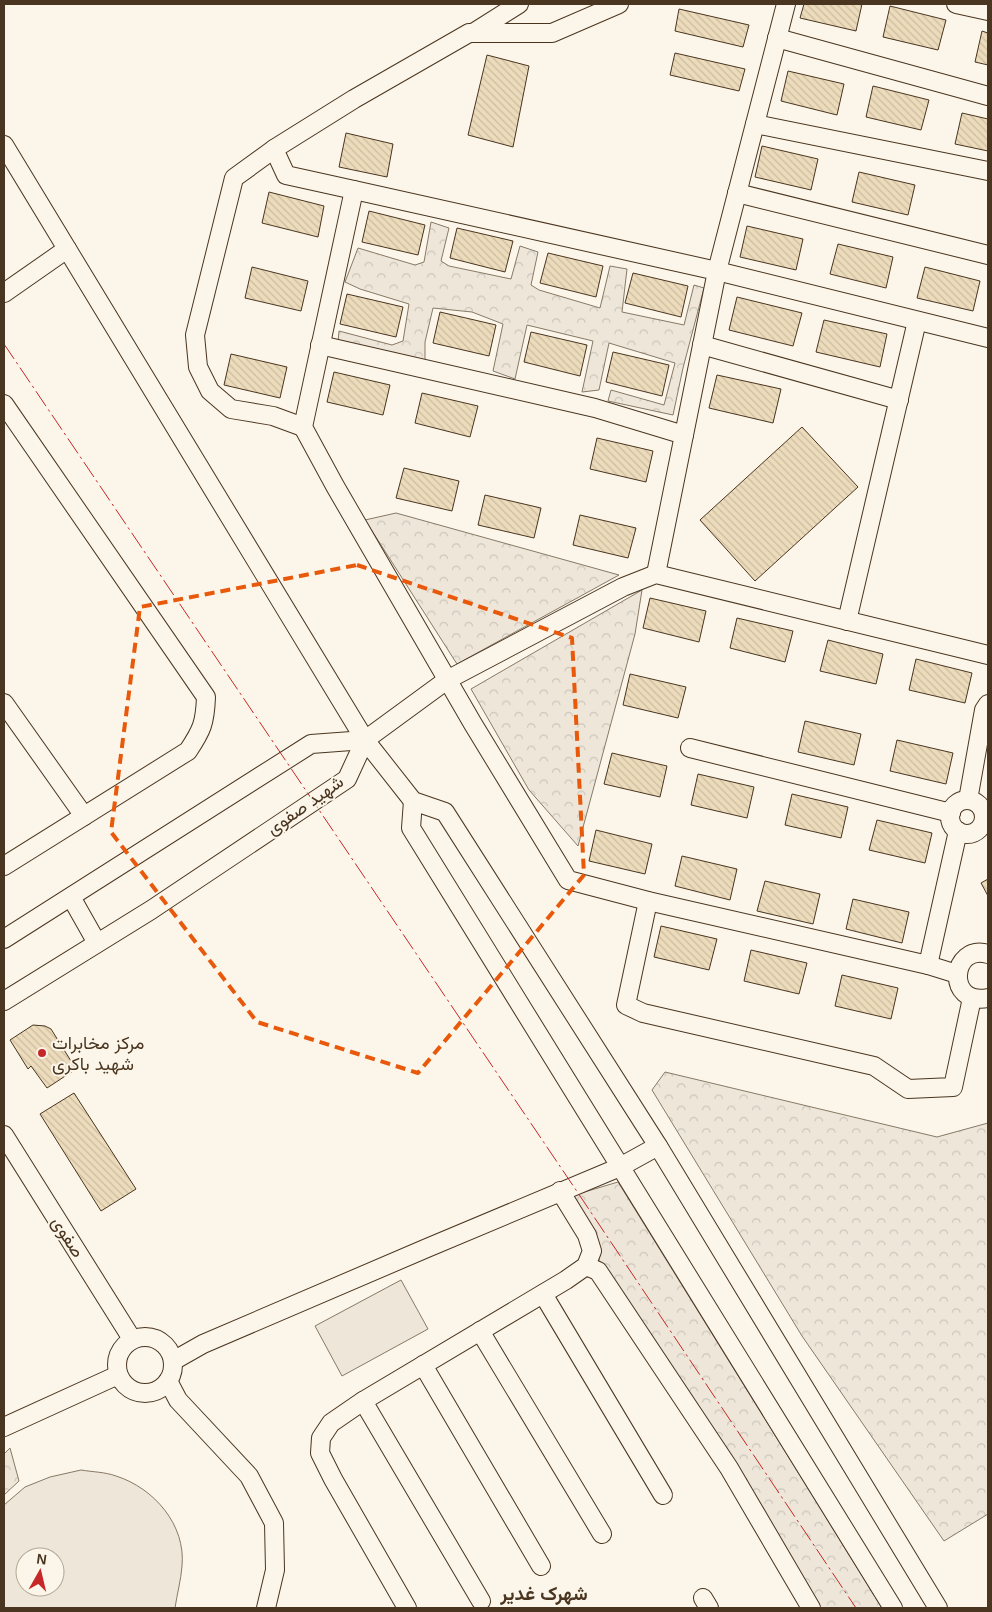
<svg xmlns="http://www.w3.org/2000/svg" width="992" height="1612" font-family="Helvetica,Vazirmatn,sans-serif">
  <style>
    .forest { fill: url(#forest-crowns); stroke: #887966 }
    .park { fill: #ede6d9; stroke: #887966; fill-rule: evenodd }
    .building { fill: url(#building-back-hatch); stroke: #4a3520 }
    .lines { fill: none; stroke-linecap: round; stroke-linejoin: round }
    .minor-casing { stroke: #4a3520; stroke-width: 20 }
    .minor { stroke: #fbf6e9; stroke-width: 18 }
    .power { stroke: #c62828; stroke-width: 1; stroke-dasharray: 18 4 2.5 4; stroke-linecap: butt }
    .marked { fill: none; stroke: #e8590c; stroke-width: 4; stroke-dasharray: 10 6; stroke-linejoin: round }
    .poi-dot { fill: #c62828; stroke: #fbf6e9; stroke-width: 2 }
    .labels { text-anchor: middle; dominant-baseline: central; stroke-width: 4; stroke-linejoin: round; paint-order: stroke }
    .street-label { font-size: 18px; fill: #4a3520; stroke: #fbf6e9 }
    .poi-label { font-size: 18px; fill: #4a3520; stroke: #fbf6e9; text-anchor: start }
    .neighbourhood-label { font-size: 19px; font-weight: bold; fill: #4a3520; stroke: #fbf6e9 }
  </style>
  <defs>
    <pattern id="forest-crowns" width="20" height="18" patternUnits="userSpaceOnUse" patternTransform="scale(1.25)"><rect width="20" height="18" fill="#ede6d9"/><path d="M2 6a3 3 0 1 1 6 0M12 15a3 3 0 1 1 6 0" fill="none" stroke="#cdc6ba"/></pattern>
    <pattern id="building-back-hatch" width="6" height="6" patternUnits="userSpaceOnUse" patternTransform="scale(1.25)"><rect width="6" height="6" fill="#ecdcbc"/><path d="M-1 5l2 2M0 0l6 6M5-1l2 2" fill="none" stroke="#ccbda1"/></pattern>
  </defs>
  <rect width="100%" height="100%" fill="#fbf6e9"/>
  <!-- forest -->
  <g class="forest">
    <path d="M431 222 449 228 441 261 449 266 511 279 520 246 538 252 531 285 539 290 600 308 610 266 627 269 622 312 684 325 694 285 704 288 683 368 673 415 608 401 611 390 664 405 675 363 609 343 599 390 582 392 593 341 527 325 515 379 493 371 503 324 472 312 433 308 425 342V361L338 342 339 331 392 345 403 341 409 304 360 289 345 282 358 248 415 265 424 262Z"/>
    <path d="M396 513 619 575 457 664 365 520Z"/>
    <path d="M642 590 635 634 578 846 529 790 471 689Z"/>
    <path d="M665 1072 937 1137 988 1123V1514L944 1541 802 1336 652 1090Z"/>
    <path d="M618 1182 882 1608H820L599 1263V1247L571 1196Z"/>
    <path d="M10 1448 19 1481 4 1495V1454Z"/>
  </g>
  <!-- park -->
  <g class="park">
    <path d="M401 1280 428 1329 342 1376 315 1326Z"/>
    <path d="M81 1470C93 1472 105 1472 116 1476 154 1488 186 1525 182 1566 181 1580 177 1594 175 1608H4V1505L25 1487 50 1477ZM25 1557H55V1587H25Z"/>
  </g>
  <!-- building -->
  <g class="building">
    <path d="M804 4H862L856 31 800 18Z"/>
    <path d="M890 6 946 20 938 50 883 37Z"/>
    <path d="M679 9 749 25 743 47 675 31Z"/>
    <path d="M982 31 988 33V65L975 62Z"/>
    <path d="M675 53 745 69 739 91 670 75Z"/>
    <path d="M487 55 529 66 513 147 468 135Z"/>
    <path d="M788 71 844 84 837 115 781 101Z"/>
    <path d="M873 86 929 100 921 130 866 117Z"/>
    <path d="M962 113 988 119V151L955 144Z"/>
    <path d="M346 133 393 144 387 177 339 167Z"/>
    <path d="M762 146 818 159 811 190 755 177Z"/>
    <path d="M859 172 915 185 908 215 852 202Z"/>
    <path d="M269 192 324 206 318 237 262 223Z"/>
    <path d="M369 211 425 225 418 255 362 242Z"/>
    <path d="M747 226 803 239 796 270 740 257Z"/>
    <path d="M457 228 513 241 505 272 450 258Z"/>
    <path d="M838 244 893 257 886 288 830 274Z"/>
    <path d="M548 253 603 266 596 297 540 283Z"/>
    <path d="M252 267 308 281 301 311 245 298Z"/>
    <path d="M925 267 980 281 973 311 917 298Z"/>
    <path d="M633 273 688 286 681 317 625 303Z"/>
    <path d="M347 294 403 307 396 337 340 324Z"/>
    <path d="M737 297 802 313 793 346 729 330Z"/>
    <path d="M440 312 496 325 489 356 433 343Z"/>
    <path d="M824 320 887 334 880 367 816 352Z"/>
    <path d="M531 332 587 345 580 376 524 362Z"/>
    <path d="M613 352 669 365 662 396 606 382Z"/>
    <path d="M231 354 287 367 280 398 224 385Z"/>
    <path d="M334 372 390 385 383 415 327 402Z"/>
    <path d="M717 375 781 389 773 423 709 408Z"/>
    <path d="M422 393 478 406 470 437 415 423Z"/>
    <path d="M802 427 858 487 755 581 700 520Z"/>
    <path d="M597 438 653 451 646 482 590 469Z"/>
    <path d="M404 468 459 481 452 511 396 498Z"/>
    <path d="M485 495 541 508 534 538 478 525Z"/>
    <path d="M580 515 636 528 628 558 573 545Z"/>
    <path d="M650 598 706 611 699 642 643 628Z"/>
    <path d="M737 618 793 631 785 662 730 648Z"/>
    <path d="M828 640 883 654 876 684 820 671Z"/>
    <path d="M916 659 972 673 965 703 909 690Z"/>
    <path d="M630 674 686 687 678 718 623 705Z"/>
    <path d="M805 721 861 734 854 765 798 752Z"/>
    <path d="M897 740 953 753 946 784 890 771Z"/>
    <path d="M612 753 667 766 660 797 604 784Z"/>
    <path d="M698 774 754 787 747 818 691 805Z"/>
    <path d="M792 794 848 807 841 838 785 825Z"/>
    <path d="M877 820 932 833 925 863 869 850Z"/>
    <path d="M596 830 652 844 645 874 589 861Z"/>
    <path d="M682 856 737 869 730 900 675 886Z"/>
    <path d="M988 879V896L981 883Z"/>
    <path d="M765 881 820 894 813 924 757 911Z"/>
    <path d="M853 899 909 912 902 943 846 929Z"/>
    <path d="M661 926 717 939 709 970 654 957Z"/>
    <path d="M751 950 807 963 799 994 744 981Z"/>
    <path d="M842 975 898 988 891 1019 835 1006Z"/>
    <path d="M33 1025 45 1026 51 1029 76 1069 47 1088 31 1066 28 1069 10 1040Z"/>
    <path d="M74 1093 136 1189 101 1211 40 1114Z"/>
  </g>
  <g class="lines">
    <defs>
      <g id="minor">
        <path d="M786 4 717 271 988 338"/>
        <path d="M956 4 988 11"/>
        <path d="M473 33 519 4"/>
        <path d="M777 38 988 96"/>
        <path d="M755 124 988 171"/>
        <path d="M4 145 365 740 413 801 445 812 658 1146 938 1608"/>
        <path d="M274 149 234 178 195 335 198 367 210 391 231 409 273 416 303 427"/>
        <path d="M354 190 286 175 274 149 354 99 469 33H552L619 4"/>
        <path d="M737 193 988 255"/>
        <path d="M4 293 67 249"/>
        <path d="M320 345 595 408 684 435"/>
        <path d="M702 345 899 400"/>
        <path d="M4 404 206 697C205 723 202 730 188 751L4 866"/>
        <path d="M656 574 717 271 354 190 303 427 335 486 473 724 568 880 648 901 928 965 957 974"/>
        <path d="M847 621 917 321"/>
        <path d="M4 703 84 816"/>
        <path d="M690 748 951 813"/>
        <path d="M968 800 984 710 988 704"/>
        <circle cx="967" cy="817" r="17"/>
        <path d="M413 801 411 828 893 1608"/>
        <path d="M71 897 97 943"/>
        <path d="M648 901 626 1005 643 1013 874 1066 908 1089 953 1087 972 998"/>
        <path d="M4 939 311 744 365 740"/>
        <path d="M988 954C951 943 945 1006 988 998"/>
        <path d="M928 965 958 831"/>
        <path d="M4 1001 151 910 347 779 365 740 447 680 623 587 656 574 988 655"/>
        <path d="M4 1135 132 1339"/>
        <path d="M586 1266 598 1271 729 1468 811 1608"/>
        <path d="M543 1294 663 1495"/>
        <path d="M480 1331 602 1534"/>
        <circle cx="145" cy="1365" r="28"/>
        <path d="M173 1361 203 1344 427 1248 620 1167 658 1146"/>
        <path d="M423 1365 541 1566"/>
        <path d="M168 1381 178 1400 249 1476 274 1523 275 1570 266 1608"/>
        <path d="M363 1401 481 1601"/>
        <path d="M4 1427 118 1375"/>
        <path d="M703 1598 709 1608"/>
        <path d="M407 1608 333 1479 320 1453 321 1438 331 1423 363 1401 566 1280 586 1266 592 1251 587 1235 560 1191"/>
      </g>
    </defs>
    <!-- minor casing -->
    <use href="#minor" class="minor-casing"/>
    <!-- minor -->
    <use href="#minor" class="minor"/>
    <!-- power -->
    <path class="power" d="M4 344 576 1190 856 1608"/>
  </g>
  <!-- marked area -->
  <path class="marked" d="M357 565 572 638 584 875 418 1073 257 1022 111 832 140 607Z"/>
  <!-- markers -->
  <circle class="poi-dot" cx="42" cy="1053" r="5"/>
  <g class="labels">
    <!-- street labels -->
    <g class="street-label">
      <text transform="translate(305 805) rotate(-35)">شهید صفوی</text>
      <text transform="translate(68 1237) rotate(58)">صفوی</text>
    </g>
    <!-- poi labels -->
    <g class="poi-label">
      <text x="52" y="1043">مرکز مخابرات<tspan x="52" dy="21">شهید باکری</tspan></text>
    </g>
    <!-- neighbourhood labels -->
    <g class="neighbourhood-label">
      <text x="544" y="1593">شهرک غدیر</text>
    </g>
  </g>
  <!-- border -->
  <rect width="992" height="1612" fill="none" stroke="#4a3520" stroke-width="10"/>
  <!-- north arrow -->
  <g transform="translate(40 1572) rotate(8)"><circle r="24" fill="#fbf6e9" stroke="#b4a999"/>
  <path d="M0-4L9 19L0 12L-9 19Z" fill="#c62828"/>
  <text y="-8" font-size="14" font-weight="bold" text-anchor="middle" fill="#4a3520">N</text>
  </g>
</svg>
